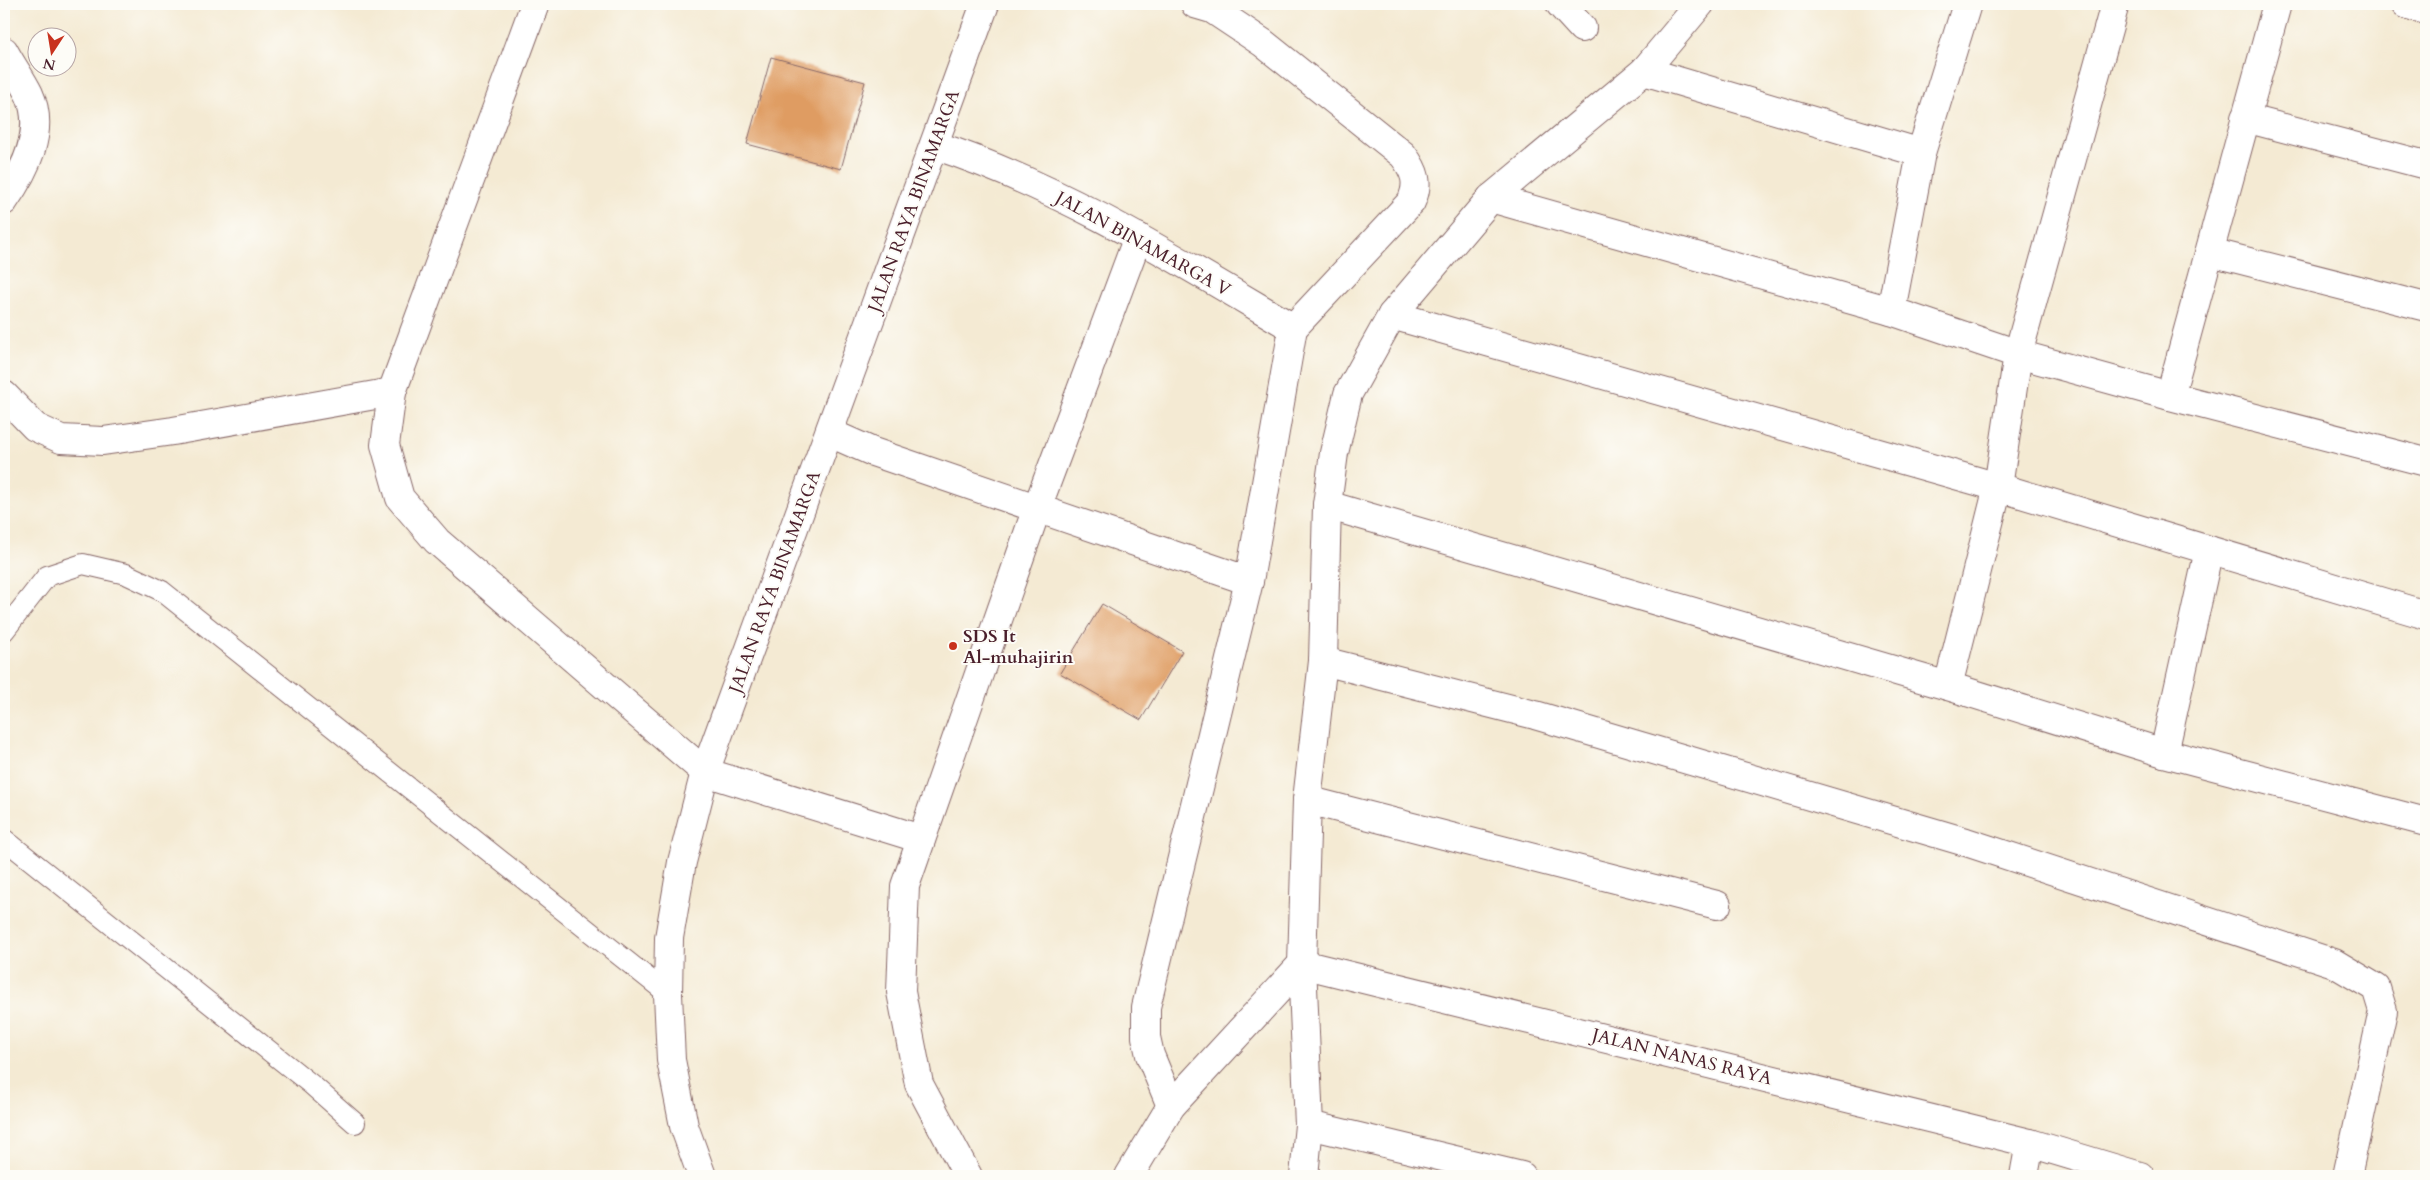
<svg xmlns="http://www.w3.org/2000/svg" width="2430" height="1180" font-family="Cardo,serif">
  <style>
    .building { fill: #df9c62 }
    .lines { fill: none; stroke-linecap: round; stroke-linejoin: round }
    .lane-casing { stroke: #866666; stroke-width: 22 }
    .street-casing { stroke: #866666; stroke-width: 30 }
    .secondary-casing { stroke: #866666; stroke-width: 30 }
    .lane { stroke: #fff; stroke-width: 20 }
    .street { stroke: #fff; stroke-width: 28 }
    .secondary { stroke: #fff; stroke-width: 28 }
    .poi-dot { fill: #c8321e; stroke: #fdfcf7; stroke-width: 2 }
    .labels { text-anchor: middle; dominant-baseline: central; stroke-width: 4; stroke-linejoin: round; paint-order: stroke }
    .street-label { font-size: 18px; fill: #4a1f2b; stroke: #fdfcf7 }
    .poi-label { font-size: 18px; font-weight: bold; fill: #4a1f2b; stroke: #fdfcf7; text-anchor: start }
  </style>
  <rect width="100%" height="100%" fill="#fdfcf7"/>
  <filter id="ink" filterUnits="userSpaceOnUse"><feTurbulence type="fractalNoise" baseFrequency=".02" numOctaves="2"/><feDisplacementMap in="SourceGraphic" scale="10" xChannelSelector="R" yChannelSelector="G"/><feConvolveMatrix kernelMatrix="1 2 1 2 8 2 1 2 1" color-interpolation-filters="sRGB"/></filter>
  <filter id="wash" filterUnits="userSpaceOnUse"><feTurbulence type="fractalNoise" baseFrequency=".0096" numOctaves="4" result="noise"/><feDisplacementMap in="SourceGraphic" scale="20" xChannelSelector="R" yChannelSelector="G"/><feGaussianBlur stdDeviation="1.12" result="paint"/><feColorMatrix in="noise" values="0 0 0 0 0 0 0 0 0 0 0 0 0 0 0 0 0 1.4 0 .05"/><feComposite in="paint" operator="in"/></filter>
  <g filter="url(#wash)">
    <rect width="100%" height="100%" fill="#f4ead3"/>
    <g id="blocks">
      <!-- building -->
      <g class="building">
        <path d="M771 57 865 82 841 169 747 144Z"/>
        <path d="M1102 604 1182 651 1141 720 1060 673Z"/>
      </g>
    </g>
  </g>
  <g filter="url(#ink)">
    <use href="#blocks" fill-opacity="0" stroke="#866666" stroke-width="1"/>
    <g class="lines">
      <defs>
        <g id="lane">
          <path d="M4 631 47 576 83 564 126 574 162 591 668 994"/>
          <path d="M4 839 312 1085 355 1123"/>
        </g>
        <g id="street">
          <path d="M535 4 392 392 385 445 400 498 437 541 705 772 921 839"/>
          <path d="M1195 4 1212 9 1263 43 1403 155C1415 171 1420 183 1411 202L1293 328"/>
          <path d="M1560 4 1582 28"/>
          <path d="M2405 4 2426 10"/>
          <path d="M4 51C12 66 22 80 29 94 46 131 25 171 4 201"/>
          <path d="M1644 71 1921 153"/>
          <path d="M2245 118 2426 165"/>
          <path d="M934 145C1062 187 1178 260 1293 328"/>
          <path d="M1491 198 1891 311 2018 354 2170 396 2426 462"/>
          <path d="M2210 252 2426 307"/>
          <path d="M1891 311 1921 153 1967 4"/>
          <path d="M1392 315 1998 487 2426 615"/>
          <path d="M4 395 35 427 61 439 103 441 173 431 392 392"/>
          <path d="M2170 396 2277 4"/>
          <path d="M830 433 873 452 1249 581 1293 328"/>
          <path d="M1327 505 1948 686 2164 753 2426 822"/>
          <path d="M1323 661 1535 715 1966 842 2334 963 2376 988 2383 1011 2347 1176"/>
          <path d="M1948 686 1998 487 2018 354 2115 4"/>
          <path d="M2164 753 2209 550"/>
          <path d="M1307 800 1717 905"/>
          <path d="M1171 1106 1150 1055 1146 1037V1007L1249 581"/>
          <path d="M1309 1125 1522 1176"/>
          <path d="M968 1176 919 1084 901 992 905 886 1037 508 1138 237"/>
          <path d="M1129 1176 1171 1106 1302 964 2030 1143 2140 1176"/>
          <path d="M1304 1176 1309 1125 1302 964 1307 800 1323 661 1327 505 1334 453 1348 394 1392 315 1491 198 1644 71 1700 4"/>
          <path d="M2024 1176 2030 1143"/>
        </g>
        <path id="secondary" d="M702 1176 684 1126 671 1060 668 994 669 938 682 862 705 772 985 4"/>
      </defs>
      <!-- lane casing -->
      <use href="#lane" class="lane-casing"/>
      <!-- street casing -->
      <use href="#street" class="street-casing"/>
      <!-- secondary casing -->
      <use href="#secondary" class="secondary-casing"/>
      <!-- lane -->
      <use href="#lane" class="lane"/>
      <!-- street -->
      <use href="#street" class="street"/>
      <!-- secondary -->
      <use href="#secondary" class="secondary"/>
    </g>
  </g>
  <!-- markers -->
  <circle class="poi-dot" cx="953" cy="646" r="5"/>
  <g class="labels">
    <!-- street labels -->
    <g class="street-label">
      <text transform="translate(914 201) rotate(-70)">JALAN RAYA BINAMARGA</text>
      <text transform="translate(1143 244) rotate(29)">JALAN BINAMARGA V</text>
      <text transform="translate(775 582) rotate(-70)">JALAN RAYA BINAMARGA</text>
      <text transform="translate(1682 1057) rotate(14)">JALAN NANAS RAYA</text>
    </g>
    <!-- poi labels -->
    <g class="poi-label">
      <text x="963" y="636">SDS It<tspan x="963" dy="21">Al-muhajirin</tspan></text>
    </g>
  </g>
  <!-- margin -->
  <rect width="2430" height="1180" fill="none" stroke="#fdfcf7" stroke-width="20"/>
  <!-- north arrow -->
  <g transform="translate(52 52) rotate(192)"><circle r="24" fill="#fdfcf7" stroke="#b5a4a5"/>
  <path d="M0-4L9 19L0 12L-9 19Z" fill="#c8321e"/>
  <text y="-8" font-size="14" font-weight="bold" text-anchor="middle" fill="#4a1f2b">N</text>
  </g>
</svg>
